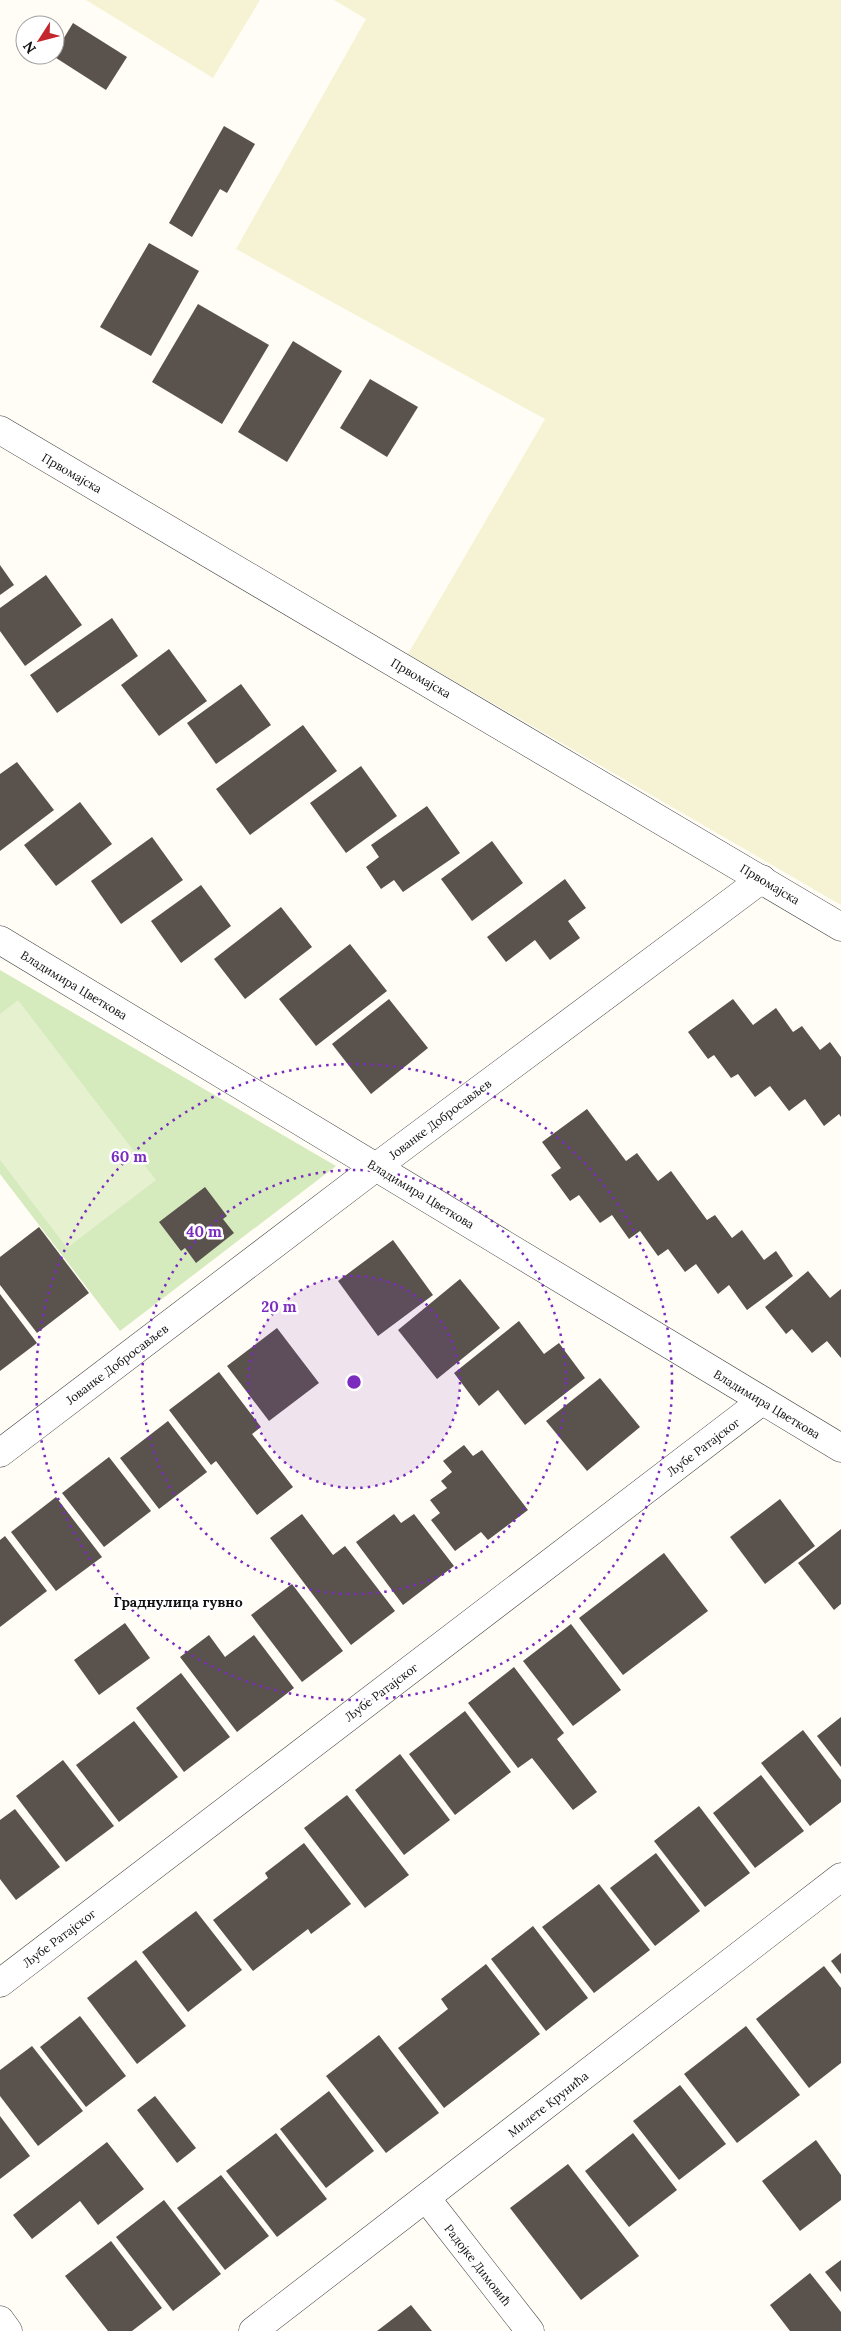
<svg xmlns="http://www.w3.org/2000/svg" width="841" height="2331" font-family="Lora,serif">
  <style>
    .farmland { fill: #f6f3d4 }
    .green { fill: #d5ebbd }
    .pitch { fill: #e6f2cf }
    .building { fill: #5a524d }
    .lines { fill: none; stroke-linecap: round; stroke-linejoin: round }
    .minor-casing { stroke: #444; stroke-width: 29 }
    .minor { stroke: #fff; stroke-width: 28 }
    .ring { fill: none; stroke: #7b2cbf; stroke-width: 2.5; stroke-dasharray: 2.5 5 }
    .labels { text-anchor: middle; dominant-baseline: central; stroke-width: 5; stroke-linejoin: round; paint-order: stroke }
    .street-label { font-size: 12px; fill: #111; stroke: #fff }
    .neighbourhood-label { font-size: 14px; font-weight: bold; fill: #111; stroke: #fff }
    .centre { fill: #7b2cbf; stroke: #fff; stroke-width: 2.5 }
    .ring-label { font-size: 15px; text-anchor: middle; font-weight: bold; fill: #7b2cbf; stroke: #fff; stroke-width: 5; stroke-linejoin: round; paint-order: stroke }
  </style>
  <rect width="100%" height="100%" fill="#fffdf5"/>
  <!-- farmland -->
  <g class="farmland">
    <path d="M86 0H260L213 78Z"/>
    <path d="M334 0H841V905L408 654 545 419 236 249 366 19Z"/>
  </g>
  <!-- green -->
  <path class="green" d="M0 970 336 1166 120 1331 0 1174Z"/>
  <!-- pitch -->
  <path class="pitch" d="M18 1000 156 1180 67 1248 0 1160V1014Z"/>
  <!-- building -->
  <g class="building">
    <path d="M73 23 127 57 106 90 53 56Z"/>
    <path d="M224 126 255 144 227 193 220 189 192 237 169 223Z"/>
    <path d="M149 243 199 271 151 356 100 327Z"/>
    <path d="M198 304 269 345 222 424 152 382Z"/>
    <path d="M293 341 342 371 287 462 238 432Z"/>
    <path d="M370 379 418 407 387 457 340 428Z"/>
    <path d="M0 565 14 585 0 595Z"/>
    <path d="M46 575 82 625 25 666 0 631V608Z"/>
    <path d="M112 618 138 656 57 713 30 675Z"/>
    <path d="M169 649 207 701 159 736 121 685Z"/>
    <path d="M241 684 271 725 216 764 187 723Z"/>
    <path d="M303 725 337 771 250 835 216 789Z"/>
    <path d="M17 762 54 810 0 851V774Z"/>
    <path d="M361 766 397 816 346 853 310 803Z"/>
    <path d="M80 802 112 844 56 886 24 845Z"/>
    <path d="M427 806 460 853 403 892 394 880 381 889 366 867 379 857 371 845Z"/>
    <path d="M152 837 183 880 121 924 91 881Z"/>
    <path d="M492 841 523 883 472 921 441 879Z"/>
    <path d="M565 879 586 908 568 921 580 938 550 960 535 940 506 962 487 937Z"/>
    <path d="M201 885 231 926 181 963 151 921Z"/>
    <path d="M281 907 312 947 245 999 214 959Z"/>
    <path d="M350 944 387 991 316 1046 279 999Z"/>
    <path d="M389 999 428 1048 371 1094 332 1044Z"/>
    <path d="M733 999 753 1025 776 1008 793 1032 802 1026 820 1050 830 1042 841 1057V1117L839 1114 824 1126 805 1099 789 1111 770 1086 755 1097 738 1074 731 1078 714 1055 708 1059 688 1032Z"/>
    <path d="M587 1109 626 1161 637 1153 658 1181 671 1171 707 1220 715 1215 732 1238 742 1230 764 1260 776 1251 793 1276 747 1310 729 1285 718 1294 696 1264 685 1272 668 1249 658 1256 640 1231 629 1239 612 1215 600 1223 579 1195 570 1201 551 1175 561 1168 542 1142Z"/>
    <path d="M205 1187 227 1216 223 1219 234 1233 196 1263 185 1248 181 1251 159 1222Z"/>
    <path d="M39 1227 89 1293 37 1333 0 1285V1257Z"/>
    <path d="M393 1240 433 1295 378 1336 338 1281Z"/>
    <path d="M808 1271 830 1298 841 1289V1358L827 1341 812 1353 792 1329 786 1334 765 1307Z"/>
    <path d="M460 1279 500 1328 437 1379 398 1330Z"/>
    <path d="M0 1294 37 1343 0 1371Z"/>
    <path d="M519 1321 544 1354 559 1343 585 1378 525 1425 498 1390 479 1406 454 1373Z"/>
    <path d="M277 1328 319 1383 269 1421 227 1366Z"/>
    <path d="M219 1372 261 1427 252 1434 293 1487 257 1515 216 1461 211 1465 169 1410Z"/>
    <path d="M600 1378 640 1427 587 1471 546 1421Z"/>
    <path d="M168 1421 207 1472 159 1509 120 1458Z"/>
    <path d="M464 1445 473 1456 482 1450 528 1510 488 1540 481 1532 455 1551 431 1520 440 1513 430 1500 447 1488 441 1481 452 1472 443 1461Z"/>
    <path d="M109 1457 151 1511 104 1547 62 1493Z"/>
    <path d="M56 1497 102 1557 56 1591 11 1532Z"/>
    <path d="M780 1499 815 1546 765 1584 730 1537Z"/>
    <path d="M302 1514 333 1555 345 1546 395 1611 351 1645 270 1538Z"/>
    <path d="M394 1514 401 1523 414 1514 454 1566 403 1605 356 1542Z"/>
    <path d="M841 1529V1604L834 1610 798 1563Z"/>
    <path d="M5 1536 47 1591 0 1627V1540Z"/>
    <path d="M664 1553 708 1611 623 1675 579 1618Z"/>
    <path d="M292 1584 343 1651 302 1682 251 1615Z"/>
    <path d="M125 1623 150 1658 99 1695 74 1660Z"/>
    <path d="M571 1624 621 1690 573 1726 523 1661Z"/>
    <path d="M209 1635 225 1657 254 1635 294 1688 237 1732 180 1657Z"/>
    <path d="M514 1667 564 1733 557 1739 597 1792 573 1810 532 1758 518 1768 468 1703Z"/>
    <path d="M181 1673 230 1737 184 1772 136 1708Z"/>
    <path d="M465 1711 511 1772 455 1815 409 1754Z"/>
    <path d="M841 1717V1767L817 1736Z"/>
    <path d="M134 1721 178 1777 119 1822 76 1765Z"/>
    <path d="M803 1730 841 1780V1802L810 1826 761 1763Z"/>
    <path d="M400 1754 450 1820 404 1855 355 1790Z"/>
    <path d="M63 1760 114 1826 66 1862 16 1796Z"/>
    <path d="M761 1775 804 1831 755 1868 713 1813Z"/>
    <path d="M347 1795 409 1875 365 1908 304 1828Z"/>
    <path d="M699 1806 750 1873 705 1907 654 1841Z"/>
    <path d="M15 1809 60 1867 16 1900 0 1879V1820Z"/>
    <path d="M304 1843 351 1904 311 1934 308 1929 253 1971 213 1920 268 1878 265 1873Z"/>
    <path d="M656 1853 700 1911 655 1946 610 1888Z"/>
    <path d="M599 1884 650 1950 594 1993 542 1927Z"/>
    <path d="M196 1911 242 1970 188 2012 142 1952Z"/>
    <path d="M533 1926 588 1998 546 2031 491 1959Z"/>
    <path d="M841 1953V1974L831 1961Z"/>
    <path d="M136 1960 186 2026 137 2064 87 1998Z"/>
    <path d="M486 1964 540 2034 444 2108 398 2048 448 2009 441 1999Z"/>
    <path d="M824 1966 841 1988V2063L809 2088 756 2019Z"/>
    <path d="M80 2016 126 2076 86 2107 40 2047Z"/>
    <path d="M746 2026 800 2095 737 2143 684 2074Z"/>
    <path d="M379 2035 439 2113 386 2153 326 2076Z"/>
    <path d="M32 2046 83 2111 38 2146 0 2096V2070Z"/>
    <path d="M680 2085 726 2144 679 2180 633 2121Z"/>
    <path d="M329 2091 374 2151 326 2188 280 2129Z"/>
    <path d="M155 2096 196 2148 177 2163 137 2110Z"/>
    <path d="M0 2116 30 2156 0 2179Z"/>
    <path d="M276 2133 327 2199 277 2237 226 2171Z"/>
    <path d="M633 2133 677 2190 629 2227 585 2171Z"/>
    <path d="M816 2140 841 2175V2200L800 2231 762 2181Z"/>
    <path d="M107 2142 144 2189 98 2225 80 2201 32 2239 13 2215Z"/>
    <path d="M568 2164 639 2256 581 2300 510 2208Z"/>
    <path d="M221 2175 269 2236 225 2270 177 2208Z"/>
    <path d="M164 2200 221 2274 173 2311 116 2237Z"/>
    <path d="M111 2241 162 2308 132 2331H108L65 2276Z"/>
    <path d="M841 2260V2292L825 2272Z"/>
    <path d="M810 2273 841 2312V2331H790L770 2305Z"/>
    <path d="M411 2305 432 2331H377Z"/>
  </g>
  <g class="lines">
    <defs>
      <g id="minor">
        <path d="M0 430 841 927"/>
        <path d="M0 940 841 1448"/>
        <path d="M0 1453 376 1167 762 879"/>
        <path d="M0 1983 762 1401"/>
        <path d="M426 2198 530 2331"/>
        <path d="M0 2320 8 2331"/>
        <path d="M253 2331 841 1877"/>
      </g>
    </defs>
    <!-- minor casing -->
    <use href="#minor" class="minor-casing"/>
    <!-- minor -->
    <use href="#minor" class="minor"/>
  </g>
  <!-- distance rings -->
  <circle cx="354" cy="1382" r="106" fill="#7b2cbf" fill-opacity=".12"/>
  <g class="ring">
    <circle cx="354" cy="1382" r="106"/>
    <circle cx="354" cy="1382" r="212"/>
    <circle cx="354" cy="1382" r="318"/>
  </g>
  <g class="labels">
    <!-- street labels -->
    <g class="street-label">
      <text transform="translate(72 473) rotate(30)">Првомајска</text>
      <text transform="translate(421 678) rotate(30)">Првомајска</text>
      <text transform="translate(770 884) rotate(31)">Првомајска</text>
      <text transform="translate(74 985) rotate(31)">Владимира Цветкова</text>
      <text transform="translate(440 1119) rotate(-37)">Јованке Добросављев</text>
      <text transform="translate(421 1194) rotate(31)">Владимира Цветкова</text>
      <text transform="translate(117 1364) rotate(-37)">Јованке Добросављев</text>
      <text transform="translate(767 1404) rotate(31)">Владимира Цветкова</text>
      <text transform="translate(703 1447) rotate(-37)">Љубе Ратајског</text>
      <text transform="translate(381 1692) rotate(-37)">Љубе Ратајског</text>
      <text transform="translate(59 1938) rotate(-37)">Љубе Ратајског</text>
      <text transform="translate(548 2104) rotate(-38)">Милете Крунића</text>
      <text transform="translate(478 2265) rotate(52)">Радојке Димовић</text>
    </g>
    <!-- neighbourhood labels -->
    <g class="neighbourhood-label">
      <text x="178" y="1602">Граднулица гувно</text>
    </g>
  </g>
  <circle cx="354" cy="1382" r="8" class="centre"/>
  <g class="ring-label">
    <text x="129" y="1162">60 m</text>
    <text x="204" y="1237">40 m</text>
    <text x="279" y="1312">20 m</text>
  </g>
  <!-- north arrow -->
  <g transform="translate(40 40) rotate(234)"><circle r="24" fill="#ffffff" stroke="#a0a0a0"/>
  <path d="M0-4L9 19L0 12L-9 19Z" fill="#c4262e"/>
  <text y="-8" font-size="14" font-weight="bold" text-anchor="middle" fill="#111111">N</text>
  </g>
</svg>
